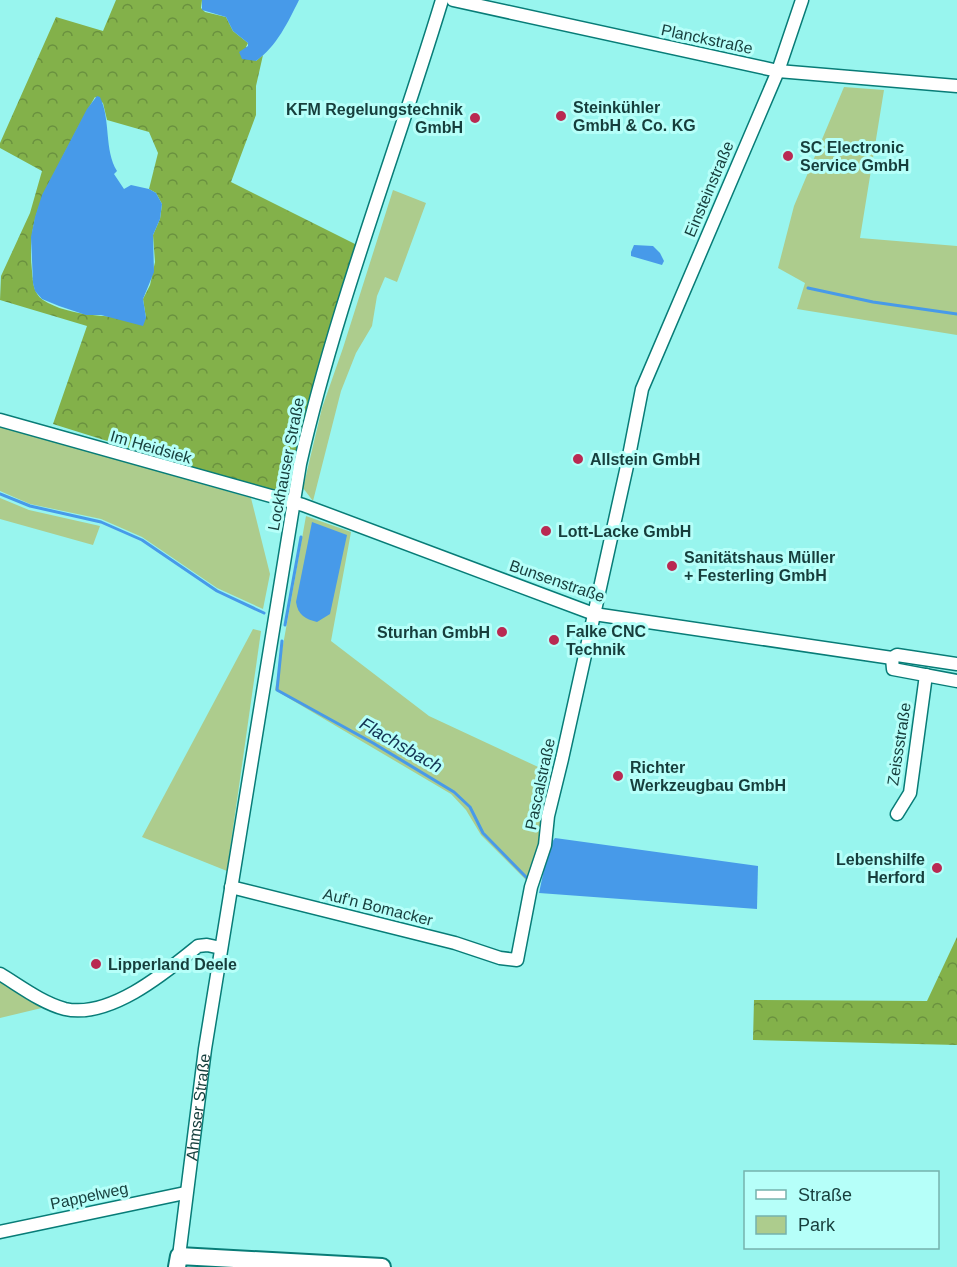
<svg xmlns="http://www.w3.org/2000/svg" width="957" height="1267" font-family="Arial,sans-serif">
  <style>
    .green { fill: #adcc8d }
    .forest { fill: url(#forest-crowns); fill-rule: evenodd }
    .water { fill: #479ae9 }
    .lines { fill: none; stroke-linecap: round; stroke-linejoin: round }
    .stream { stroke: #479ae9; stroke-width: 3 }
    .minor-casing { stroke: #087c77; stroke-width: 15 }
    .major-casing { stroke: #087c77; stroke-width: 20 }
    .minor { stroke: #fff; stroke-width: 12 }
    .major { stroke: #fff; stroke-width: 16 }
    .poi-dot { fill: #b92952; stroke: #b6fff9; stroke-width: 2 }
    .labels { text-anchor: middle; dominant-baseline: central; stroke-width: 6; stroke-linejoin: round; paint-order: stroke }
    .street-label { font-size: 16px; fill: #163e3c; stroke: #b6fff9 }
    .poi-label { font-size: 16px; font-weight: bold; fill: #163e3c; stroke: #b6fff9; text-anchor: start }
    .water-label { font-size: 18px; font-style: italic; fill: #123453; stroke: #b6fff9 }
  </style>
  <defs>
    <pattern id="forest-crowns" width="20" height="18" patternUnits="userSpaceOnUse" patternTransform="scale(1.5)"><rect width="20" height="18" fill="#83b14a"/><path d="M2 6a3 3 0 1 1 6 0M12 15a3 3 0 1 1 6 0" fill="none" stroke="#6a913f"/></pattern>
  </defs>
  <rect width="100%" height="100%" fill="#98f5ee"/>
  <!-- green -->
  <g class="green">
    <path d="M844 87 884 90 860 238 957 246V335L797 309 805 283 778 268 794 206Z"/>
    <path d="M393 190 426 203 397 282 385 277 377 296 372 326 356 353 341 391 313 501 303 488 322 408 343 348Z"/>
    <path d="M0 426 251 498 270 574 263 609 217 588 142 537 101 519 30 504 0 491Z"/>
    <path d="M0 498 29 510 100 526 93 545 0 519Z"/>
    <path d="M306 516 351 532 331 641 429 716 551 773 541 826V846L528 882 481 835 466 810 451 794 275 690Z"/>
    <path d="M253 629 261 631 227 871 142 837Z"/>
    <path d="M0 982 50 1006 0 1018Z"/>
  </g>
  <!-- forest -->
  <g class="forest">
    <path d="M116 0H202L201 8 205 12 226 17 233 31 248 43 246 47 256 61 263 55 256 86V115L231 182 357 245 311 393 290 486 277 494 53 424 87 326 0 300 1 276 30 213 42 171 0 148V143L56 17 103 31ZM95 97 103 103 107 120 149 132 158 153 149 189 156 193 162 204 160 219 153 235 155 262 150 285 143 299 146 318C115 317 69 317 43 300 33 293 33 282 32 271 27 223 41 199 62 158 73 137 83 117 95 97Z"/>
    <path d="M957 937V1045L753 1040 754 1000 927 1001Z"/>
  </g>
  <!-- water -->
  <g class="water">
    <path d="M202 0H299C288 22 277 46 256 61L242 59 239 52 248 46V43L233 31 226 17 202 10Z"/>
    <path d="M97 96 100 97C111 120 104 150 117 171L114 174 124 189 131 185 149 189 156 193 162 204 160 219 153 235 154 272 143 299 146 318 143 326 101 315H86L59 306 42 299 35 291 33 283 31 237 35 217 42 195 87 109Z"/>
    <path d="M634 245 653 246 660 253 664 261 662 265 631 256V252Z"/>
    <path d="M312 522 347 535 330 614 317 622C305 619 298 615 296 602Z"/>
    <path d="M555 838 758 866 757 909 539 893 549 846Z"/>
  </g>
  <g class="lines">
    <!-- stream -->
    <g class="stream">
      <path d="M808 288 873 302 957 314"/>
      <path d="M0 494 30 506 101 522 142 540 217 591 264 613"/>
      <path d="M285 625 301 537"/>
      <path d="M282 641 277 690 373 743 454 792 470 807 483 833 527 878"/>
    </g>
    <defs>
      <g id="minor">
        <path d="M453 0 778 71 957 86"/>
        <path d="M0 420 303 505 594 614 892 658 897 655 957 664"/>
        <path d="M892 658 893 669 957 681"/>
        <path d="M897 814 910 793 926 675"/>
        <path d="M231 887 455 943 500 958 517 960 531 887 545 845 548 816 562 759 627 466 642 389 778 71 802 0"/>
        <path d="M0 974C20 986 42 1003 65 1009 110 1019 166 972 198 946L207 945 221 948"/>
        <path d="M0 1232 185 1193"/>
        <path id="s1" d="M179 1256 205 1049 300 464C336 306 395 155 442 0"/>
      </g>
      <path id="major" d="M177 1267 179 1256 382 1267"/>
    </defs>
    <!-- minor casing -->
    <use href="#minor" class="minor-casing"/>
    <!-- major casing -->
    <use href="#major" class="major-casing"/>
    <!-- minor -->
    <use href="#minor" class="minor"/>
    <!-- major -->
    <use href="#major" class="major"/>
  </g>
  <!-- markers -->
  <g class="poi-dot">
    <circle cx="561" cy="116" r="6"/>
    <circle cx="475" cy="118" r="6"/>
    <circle cx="788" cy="156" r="6"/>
    <circle cx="578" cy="459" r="6"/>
    <circle cx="546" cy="531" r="6"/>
    <circle cx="672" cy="566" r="6"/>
    <circle cx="502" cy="632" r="6"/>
    <circle cx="554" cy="640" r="6"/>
    <circle cx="618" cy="776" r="6"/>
    <circle cx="937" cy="868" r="6"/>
    <circle cx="96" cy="964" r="6"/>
  </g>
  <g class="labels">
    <!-- street labels -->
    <g class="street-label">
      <text transform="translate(707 39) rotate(12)">Planckstraße</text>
      <text transform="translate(709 189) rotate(-67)">Einsteinstraße</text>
      <text transform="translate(151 447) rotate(16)">Im Heidsiek</text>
      <text transform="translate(286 464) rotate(-79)">Lockhauser Straße</text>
      <text transform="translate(557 581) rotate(19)">Bunsenstraße</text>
      <text transform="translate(899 744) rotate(-81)">Zeissstraße</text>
      <text transform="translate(540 784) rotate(-78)">Pascalstraße</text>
      <text transform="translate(378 907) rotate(14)">Auf'n Bomacker</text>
      <text stroke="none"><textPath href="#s1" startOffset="150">Ahmser Straße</textPath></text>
      <text transform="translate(89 1196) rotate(-12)">Pappelweg</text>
    </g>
    <!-- poi labels -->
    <g class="poi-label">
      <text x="573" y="107">Steinkühler<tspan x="573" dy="18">GmbH &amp; Co. KG</tspan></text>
      <text x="463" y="109" text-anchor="end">KFM Regelungstechnik<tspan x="463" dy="18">GmbH</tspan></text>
      <text x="800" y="147">SC Electronic<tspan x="800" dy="18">Service GmbH</tspan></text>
      <text x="590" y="459">Allstein GmbH</text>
      <text x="558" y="531">Lott-Lacke GmbH</text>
      <text x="684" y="557">Sanitätshaus Müller<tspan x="684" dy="18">+ Festerling GmbH</tspan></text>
      <text x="566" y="631">Falke CNC<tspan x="566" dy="18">Technik</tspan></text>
      <text x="490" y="632" text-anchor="end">Sturhan GmbH</text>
      <text x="630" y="767">Richter<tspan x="630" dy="18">Werkzeugbau GmbH</tspan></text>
      <text x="925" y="859" text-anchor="end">Lebenshilfe<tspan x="925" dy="18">Herford</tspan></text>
      <text x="108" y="964">Lipperland Deele</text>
    </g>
    <!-- water labels -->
    <g class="water-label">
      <text transform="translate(401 745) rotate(30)">Flachsbach</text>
    </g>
  </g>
  <!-- legend -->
  <rect x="744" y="1171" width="195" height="78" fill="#b6fff9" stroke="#76b2ad" stroke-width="1.5"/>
  <rect x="756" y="1190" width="30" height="9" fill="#ffffff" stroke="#76b2ad" stroke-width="1.5"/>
  <text x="798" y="1201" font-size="18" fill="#163e3c">Straße</text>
  <rect x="756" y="1216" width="30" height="18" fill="#adcc8d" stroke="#76b2ad" stroke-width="1.5"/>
  <text x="798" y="1231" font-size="18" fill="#163e3c">Park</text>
</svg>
